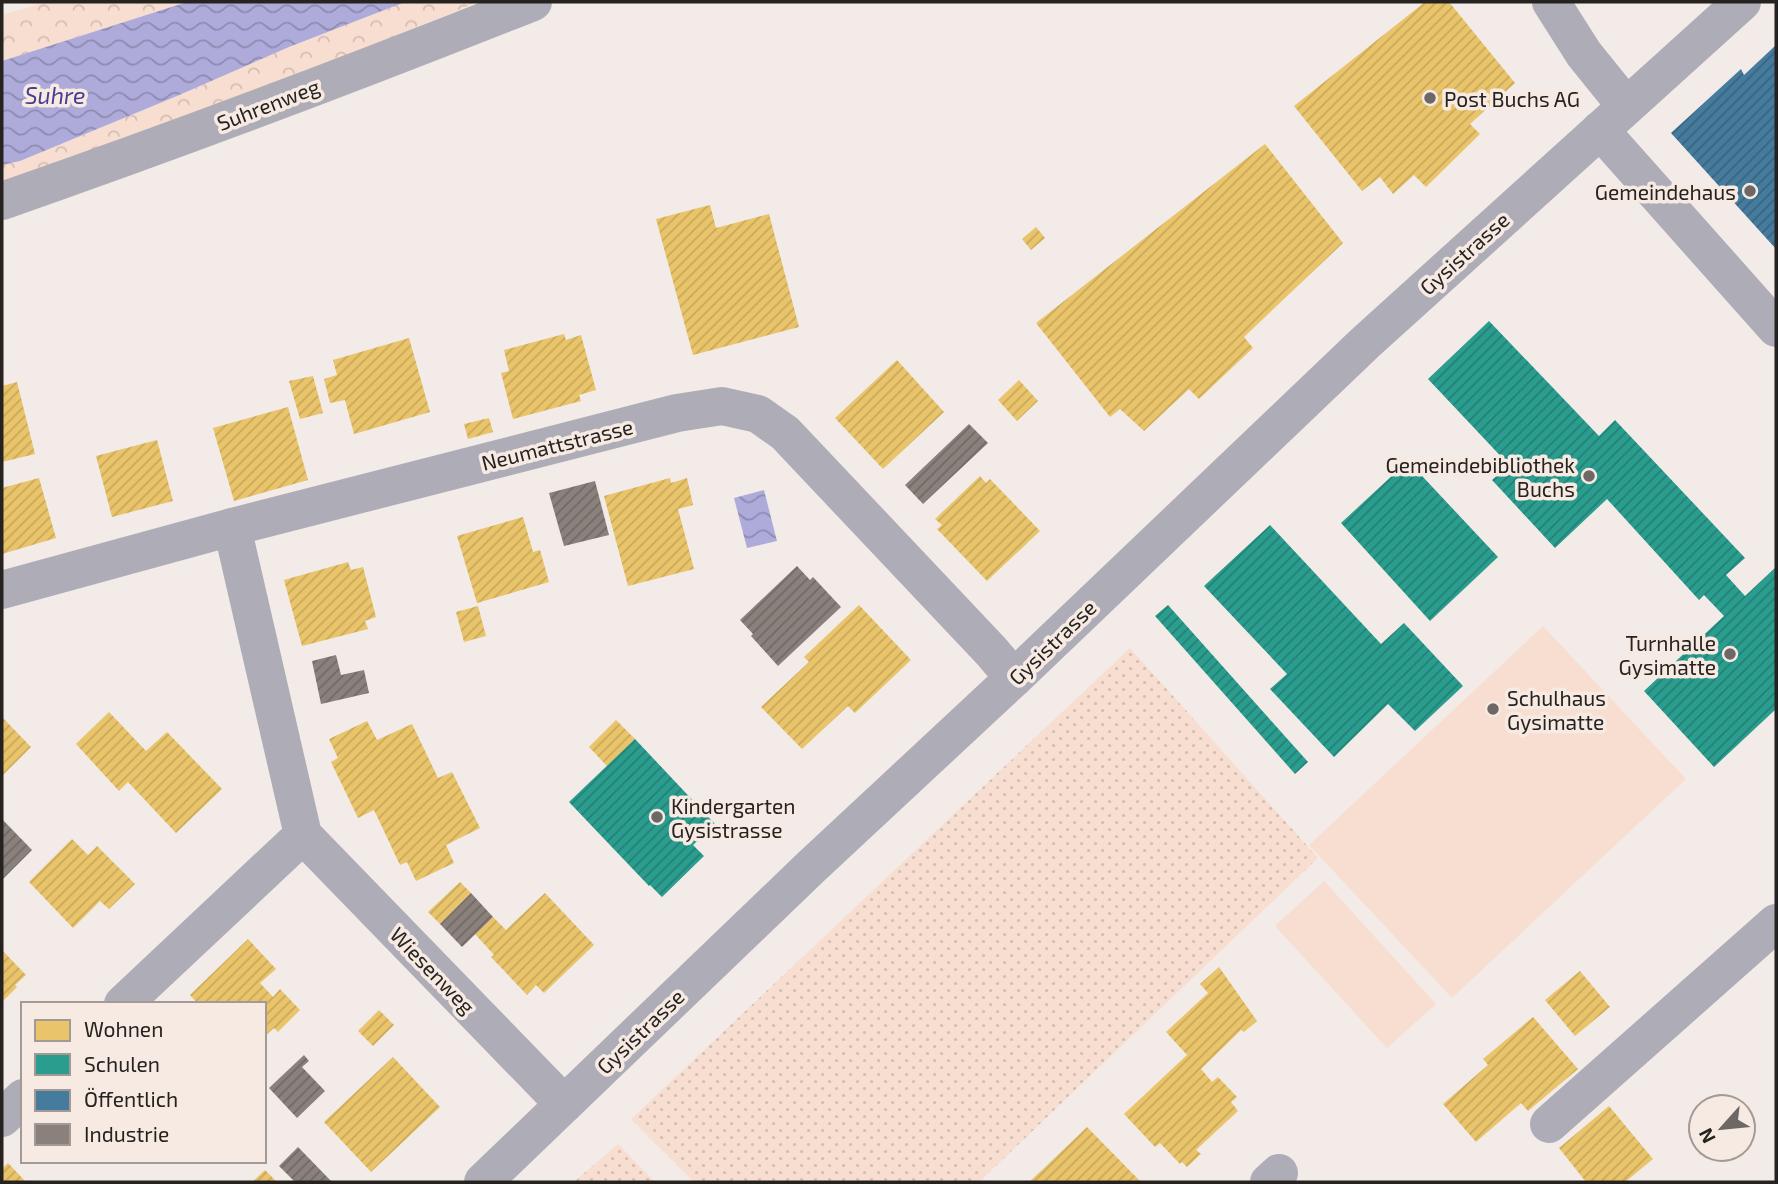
<svg xmlns="http://www.w3.org/2000/svg" width="1778" height="1184" font-family="'Exo 2',sans-serif">
  <style>
    .forest { fill: url(#forest-crowns) }
    .park { fill: url(#park-dots) }
    .garden { fill: #f8ded0 }
    .water { fill: url(#water-waves) }
    .homes { fill: url(#homes-hatch) }
    .schools { fill: url(#schools-hatch) }
    .public { fill: url(#public-hatch) }
    .industry { fill: url(#industry-hatch) }
    .lines { fill: none; stroke-linecap: round; stroke-linejoin: round }
    .minor { stroke: #aeadb7; stroke-width: 38 }
    .poi-dot { fill: #6d6865; stroke: #f6eae3; stroke-width: 2.5 }
    .labels { text-anchor: middle; dominant-baseline: central; stroke-width: 7; stroke-linejoin: round; paint-order: stroke }
    .poi-label { font-size: 21px; fill: #26221f; stroke: #f6eae3; text-anchor: start }
    .street-label { font-size: 21px; fill: #26221f; stroke: #f6eae3 }
    .water-label { font-size: 23px; font-style: italic; fill: #473d91; stroke: #f6eae3 }
  </style>
  <defs>
    <pattern id="forest-crowns" width="20" height="18" patternUnits="userSpaceOnUse" patternTransform="scale(1.75)"><rect width="20" height="18" fill="#f8ded0"/><path d="M2 6a3 3 0 1 1 6 0M12 15a3 3 0 1 1 6 0" fill="none" stroke="#d4beb2"/></pattern>
    <pattern id="park-dots" width="8" height="8" patternUnits="userSpaceOnUse" patternTransform="scale(1.75)"><rect width="8" height="8" fill="#f8ded0"/><path d="M2 2h.1M6 6h.1" fill="none" stroke="#d4beb2" stroke-width="1.8" stroke-linecap="round"/></pattern>
    <pattern id="water-waves" width="16" height="10" patternUnits="userSpaceOnUse" patternTransform="scale(1.75)"><rect width="16" height="10" fill="#aeabdb"/><path d="M0 5q4-4 8 0t8 0" fill="none" stroke="#8d8bb1"/></pattern>
    <pattern id="homes-hatch" width="6" height="6" patternUnits="userSpaceOnUse" patternTransform="scale(1.75)"><rect width="6" height="6" fill="#e9c46a"/><path d="M-1 1l2-2M0 6l6-6M5 7l2-2" fill="none" stroke="#c8a85b"/></pattern>
    <pattern id="schools-hatch" width="6" height="6" patternUnits="userSpaceOnUse" patternTransform="scale(1.75)"><rect width="6" height="6" fill="#2a9d8f"/><path d="M-1 1l2-2M0 6l6-6M5 7l2-2" fill="none" stroke="#248074"/></pattern>
    <pattern id="public-hatch" width="6" height="6" patternUnits="userSpaceOnUse" patternTransform="scale(1.75)"><rect width="6" height="6" fill="#457b9d"/><path d="M-1 1l2-2M0 6l6-6M5 7l2-2" fill="none" stroke="#39647f"/></pattern>
    <pattern id="industry-hatch" width="6" height="6" patternUnits="userSpaceOnUse" patternTransform="scale(1.75)"><rect width="6" height="6" fill="#8a817c"/><path d="M-1 1l2-2M0 6l6-6M5 7l2-2" fill="none" stroke="#716965"/></pattern>
  </defs>
  <rect width="100%" height="100%" fill="#f2ebe7"/>
  <!-- forest -->
  <g class="forest">
    <path d="M45 2H187L2 61V15Z"/>
    <path d="M405 2H478L356 52 2 183V165L20 161 177 96 289 47Z"/>
  </g>
  <!-- park -->
  <g class="park">
    <path d="M1130 648 1318 858 979 1182H694L631 1119Z"/>
    <path d="M618 1144 655 1182H574Z"/>
  </g>
  <!-- garden -->
  <g class="garden">
    <path d="M1543 626 1686 779 1452 998 1309 845Z"/>
    <path d="M1324 881 1436 1004 1387 1048 1275 926Z"/>
  </g>
  <!-- water -->
  <g class="water">
    <path d="M187 2H405L289 47 177 96 20 161 2 165V61Z"/>
    <path d="M764 490 777 541 747 548 734 498Z"/>
  </g>
  <!-- homes -->
  <g class="homes">
    <path d="M1425 2H1449L1515 83 1470 124 1480 134 1426 187 1414 175 1393 194 1380 177 1362 191 1294 106Z"/>
    <path d="M1265 144 1343 243 1244 337 1253 348 1199 399 1189 389 1144 431 1120 409 1110 417 1036 323Z"/>
    <path d="M710 205 716 228 769 214 799 327 693 355 656 219Z"/>
    <path d="M1036 227 1045 238 1031 250 1022 239Z"/>
    <path d="M564 334 566 340 581 335 596 390 579 395 581 401 513 419 501 373 509 371 504 350Z"/>
    <path d="M409 338 430 412 354 434 345 400 330 403 324 379 337 375 333 360Z"/>
    <path d="M897 360 944 412 883 469 835 418Z"/>
    <path d="M313 376 323 413 300 419 289 381Z"/>
    <path d="M1019 380 1038 401 1017 421 998 400Z"/>
    <path d="M17 382 35 454 2 462V386Z"/>
    <path d="M288 407 308 480 234 501 213 428Z"/>
    <path d="M489 418 493 432 468 439 464 424Z"/>
    <path d="M157 440 173 501 112 517 96 456Z"/>
    <path d="M980 476 986 483 990 479 1040 531 987 581 937 529 942 525 935 519Z"/>
    <path d="M39 478 56 538 2 554V488Z"/>
    <path d="M670 478 671 483 687 478 693 505 678 509 694 569 628 586 604 496Z"/>
    <path d="M523 517 533 552 540 550 549 582 477 603 457 536Z"/>
    <path d="M348 562 351 570 363 567 376 617 365 621 368 629 302 646 284 580Z"/>
    <path d="M859 605 911 660 855 713 848 706 802 749 761 707 809 662 804 657Z"/>
    <path d="M478 606 486 636 464 642 456 612Z"/>
    <path d="M109 712 146 751 167 732 222 789 176 833 128 782 119 791 76 744Z"/>
    <path d="M2 717 31 747 2 776Z"/>
    <path d="M616 720 635 739 607 766 589 747Z"/>
    <path d="M367 721 377 740 412 724 438 778 452 772 480 828 446 845 454 863 416 881 407 862 400 865 374 810 358 818 331 762 338 758 329 739Z"/>
    <path d="M72 839 88 855 97 846 135 884 109 909 100 901 73 928 29 882Z"/>
    <path d="M460 882 471 893 440 924 428 912Z"/>
    <path d="M545 893 594 945 544 993 536 985 527 995 491 957 494 955 475 934 493 917 506 930Z"/>
    <path d="M248 939 276 969 260 983 273 997 280 989 300 1010 278 1032 274 1028 264 1037V1004H198L190 995Z"/>
    <path d="M2 950 26 975 15 985 17 987 2 1002Z"/>
    <path d="M1219 967 1257 1021 1244 1032 1241 1030 1201 1069 1212 1082 1218 1077 1237 1097 1231 1102 1238 1111 1196 1150 1201 1154 1187 1167 1182 1162 1180 1164 1160 1143 1155 1147 1124 1114 1187 1055 1166 1032 1208 993 1200 984Z"/>
    <path d="M1580 971 1610 1007 1575 1036 1545 1000Z"/>
    <path d="M379 1010 394 1025 373 1046 358 1031Z"/>
    <path d="M1533 1017 1578 1069 1528 1111 1521 1103 1476 1142 1443 1104 1488 1065 1483 1059Z"/>
    <path d="M393 1057 440 1107 371 1172 324 1122Z"/>
    <path d="M1609 1106 1653 1159 1625 1182H1586L1559 1148Z"/>
    <path d="M1087 1127 1141 1182H1029L1042 1170Z"/>
    <path d="M8 1163 26 1182H2V1169Z"/>
    <path d="M265 1170 277 1182H252Z"/>
  </g>
  <!-- schools -->
  <g class="schools">
    <path d="M1489 321 1599 436 1615 420 1745 558 1726 575 1745 596 1776 567V709L1714 767 1644 691 1724 616 1704 595 1699 600 1607 499 1555 548 1492 480 1509 465 1428 379Z"/>
    <path d="M1408 461 1498 557 1430 621 1341 523Z"/>
    <path d="M1270 525 1381 644 1404 623 1463 686 1415 731 1388 704 1334 757 1270 689 1287 674 1204 586Z"/>
    <path d="M1168 605 1308 762 1295 774 1155 616Z"/>
    <path d="M635 739 715 824 693 845 704 856 662 897 650 885 649 886 569 802Z"/>
  </g>
  <!-- public -->
  <path class="public" d="M1776 45V249L1671 133 1741 69 1744 75Z"/>
  <!-- industry -->
  <g class="industry">
    <path d="M969 424 988 443 923 504 905 485Z"/>
    <path d="M595 481 609 535 564 546 549 493Z"/>
    <path d="M797 566 810 580 813 577 841 607 778 666 751 636 753 634 740 620Z"/>
    <path d="M336 655 341 675 364 670 369 693 321 704 312 661Z"/>
    <path d="M2 819 32 850 2 880Z"/>
    <path d="M471 893 493 917 462 947 440 924Z"/>
    <path d="M304 1055 309 1061 302 1067 325 1091 297 1118 269 1088Z"/>
    <path d="M298 1147 332 1182H295L279 1166Z"/>
  </g>
  <g class="lines">
    <!-- minor -->
    <g class="minor">
      <path d="M1551 2 1584 54 1626 106"/>
      <path d="M1600 130 1776 328"/>
      <path d="M2 201C180 139 357 72 533 2"/>
      <path d="M232 527 303 835 564 1104"/>
      <path d="M2 590 232 527 677 413 722 406 758 414 785 433 991 651 1014 678"/>
      <path d="M123 1004 303 835"/>
      <path d="M2 1118 23 1098"/>
      <path d="M1549 1124 1776 923"/>
      <path d="M483 1182 811 867 1014 678 1365 343 1742 2"/>
      <path d="M1269 1182 1279 1173"/>
    </g>
  </g>
  <!-- markers -->
  <g class="poi-dot">
    <circle cx="1430" cy="98" r="7"/>
    <circle cx="1750" cy="191" r="7"/>
    <circle cx="1589" cy="476" r="7"/>
    <circle cx="1730" cy="654" r="7"/>
    <circle cx="1493" cy="709" r="7"/>
    <circle cx="657" cy="817" r="7"/>
  </g>
  <g class="labels">
    <!-- poi labels -->
    <g class="poi-label">
      <text x="1444" y="98">Post Buchs AG</text>
      <text x="1736" y="191" text-anchor="end">Gemeindehaus</text>
      <text x="1575" y="464" text-anchor="end">Gemeindebibliothek<tspan x="1575" dy="24">Buchs</tspan></text>
      <text x="1716" y="642" text-anchor="end">Turnhalle<tspan x="1716" dy="24">Gysimatte</tspan></text>
      <text x="1507" y="697">Schulhaus<tspan x="1507" dy="24">Gysimatte</tspan></text>
      <text x="671" y="805">Kindergarten<tspan x="671" dy="24">Gysistrasse</tspan></text>
    </g>
    <!-- street labels -->
    <g class="street-label">
      <text transform="translate(268 104) rotate(-21)">Suhrenweg</text>
      <text transform="translate(1464 253) rotate(-42)">Gysistrasse</text>
      <text transform="translate(557 444) rotate(-14)">Neumattstrasse</text>
      <text transform="translate(1052 642) rotate(-44)">Gysistrasse</text>
      <text transform="translate(433 970) rotate(46)">Wiesenweg</text>
      <text transform="translate(640 1031) rotate(-44)">Gysistrasse</text>
    </g>
    <!-- water labels -->
    <g class="water-label">
      <text x="55" y="95">Suhre</text>
    </g>
  </g>
  <!-- border -->
  <rect width="1778" height="1184" fill="none" stroke="#26221f" stroke-width="7"/>
  <!-- legend -->
  <rect x="21" y="1002" width="245" height="161" fill="#f6eae3" stroke="#a39a95" stroke-width="2"/>
  <rect x="35" y="1020" width="35" height="21" fill="#e9c46a" stroke="#a39a95" stroke-width="2"/>
  <text x="84" y="1037" font-size="21" fill="#26221f">Wohnen</text>
  <rect x="35" y="1054" width="35" height="21" fill="#2a9d8f" stroke="#a39a95" stroke-width="2"/>
  <text x="84" y="1072" font-size="21" fill="#26221f">Schulen</text>
  <rect x="35" y="1090" width="35" height="21" fill="#457b9d" stroke="#a39a95" stroke-width="2"/>
  <text x="84" y="1107" font-size="21" fill="#26221f">Öffentlich</text>
  <rect x="35" y="1124" width="35" height="21" fill="#8a817c" stroke="#a39a95" stroke-width="2"/>
  <text x="84" y="1142" font-size="21" fill="#26221f">Industrie</text>
  <!-- north arrow -->
  <g transform="translate(1722 1128) rotate(243)"><circle r="33" fill="#f6eae3" stroke="#a39a95" stroke-width="2"/>
  <path d="M0-5L12 26L0 18L-12 26Z" fill="#6d6865"/>
  <text y="-10" font-size="19" font-weight="bold" text-anchor="middle" fill="#26221f">N</text>
  </g>
</svg>
